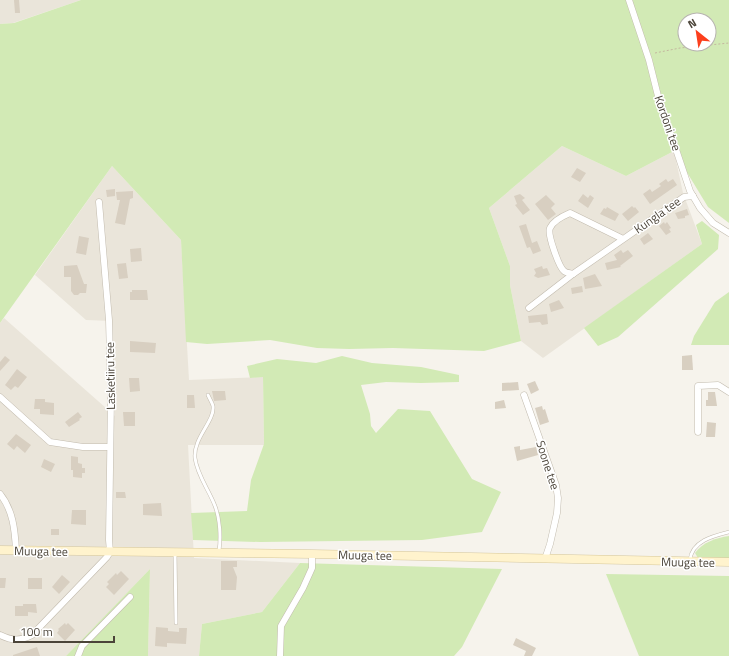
<svg xmlns="http://www.w3.org/2000/svg" width="729" height="656" font-family="'Titillium Web',sans-serif">
  <style>
    .residential { fill: #eae5da }
    .green { fill: #d2eab5; fill-rule: evenodd }
    .building { fill: #d8cfc1 }
    .lines { fill: none; stroke-linecap: round; stroke-linejoin: round }
    .lane-casing { stroke: #c2bbae; stroke-width: 4 }
    .street-casing { stroke: #c2bbae; stroke-width: 7 }
    .secondary-casing { stroke: #d6c79b; stroke-width: 9 }
    .path { stroke: #c4b79f; stroke-width: 1; stroke-dasharray: 2 2; stroke-linecap: butt }
    .lane { stroke: #fff; stroke-width: 3 }
    .street { stroke: #fff; stroke-width: 6 }
    .secondary { stroke: #fff3cd; stroke-width: 8 }
    .labels { text-anchor: middle; dominant-baseline: central; stroke-width: 3; stroke-linejoin: round; paint-order: stroke }
    .street-label { font-size: 12px; fill: #4b4439; stroke: #fff }
  </style>
  <rect width="100%" height="100%" fill="#f6f3ec"/>
  <!-- residential -->
  <g class="residential">
    <path d="M0 0H81L13 23 0 24Z"/>
    <path d="M562 146 626 176 674 151 683 193 702 244 543 358 521 341 510 285V266L489 208Z"/>
    <path d="M112 166 181 240 189 380 263 377 264 445H188L194 558 300 563 262 612 202 624 199 656H148L150 569 66 656H0V323L4 318 115 416 112 321 86 320 35 275Z"/>
  </g>
  <!-- green -->
  <g class="green">
    <path d="M81 0H729V223L708 207 674 151 626 176 562 146 489 208 510 266V285L521 341 484 351 393 348 349 349 317 348 270 340 207 344 186 342 181 240 112 166 0 323V24L14 23ZM685 20H709V44H685Z"/>
    <path d="M702 221 719 235 718 249 618 337 598 346 584 328 702 244 696 225Z"/>
    <path d="M729 292V345H691L694 336 715 302Z"/>
    <path d="M342 356 372 363 421 367 459 375V382L421 383 386 382 361 385 370 414 371 426 376 433 398 409 430 411 472 479 501 492 482 532 422 540 260 542 193 540 191 513 247 511 251 480 264 444 263 377 250 378 247 366 277 359 316 363Z"/>
    <path d="M729 536V559L698 558 695 553C703 542 716 538 729 536Z"/>
    <path d="M300 563 502 569 462 647 454 656H199L202 624 262 612Z"/>
    <path d="M150 569 148 656H66Z"/>
    <path d="M606 574 729 576V656H639Z"/>
  </g>
  <!-- building -->
  <g class="building">
    <path d="M14 0H19L20 13H15Z"/>
    <path d="M577 168 586 173 580 182 571 177Z"/>
    <path d="M666 179 668 182 673 179 677 185 650 204 643 194 650 189 652 192 661 186 659 184Z"/>
    <path d="M115 189V196L107 197 106 190Z"/>
    <path d="M133 191V198L130 199 125 225 115 223 120 200H117L116 192Z"/>
    <path d="M520 194 525 198 522 200 530 210 523 215 515 205 517 204 514 196Z"/>
    <path d="M583 194 588 198 590 195 594 198 588 208 578 201Z"/>
    <path d="M546 195 555 204 551 208 556 214 548 220 535 204Z"/>
    <path d="M632 206 634 208 635 207 639 212 628 221 622 214Z"/>
    <path d="M607 207 619 214 615 221 600 214 604 208 606 209Z"/>
    <path d="M687 209 689 215 685 216V218L678 219 675 213Z"/>
    <path d="M664 222 665 224 667 222 671 228 669 229 671 232 666 235 659 226Z"/>
    <path d="M526 224 532 243 537 241 541 251 533 254 530 247 527 248 519 226Z"/>
    <path d="M648 233 653 239 644 245 640 239Z"/>
    <path d="M79 236 89 238 86 255 76 253Z"/>
    <path d="M141 248 142 261 131 262 130 249Z"/>
    <path d="M621 250 623 253 628 250 633 256 620 266 621 267 607 270 605 263 617 260 614 255Z"/>
    <path d="M126 263 128 278 119 279 117 264Z"/>
    <path d="M77 265 84 284H87L86 293H80L78 295H74L71 291V277H64V266Z"/>
    <path d="M542 266 543 269 547 268 550 275 538 278 534 276 536 273 534 269Z"/>
    <path d="M595 274 602 286 585 289 583 278Z"/>
    <path d="M582 286 583 292 572 294 571 288Z"/>
    <path d="M132 290H147L148 300H130V292H132Z"/>
    <path d="M559 300 564 308 551 312 549 304Z"/>
    <path d="M547 314 548 324 542 325 540 322 529 323 528 316Z"/>
    <path d="M130 341 156 343 155 353 130 352Z"/>
    <path d="M692 355 693 370H682V356Z"/>
    <path d="M5 356 10 360 0 371V362Z"/>
    <path d="M17 369 27 377 18 388 15 386 11 390 5 385Z"/>
    <path d="M129 378H139L140 391 130 392Z"/>
    <path d="M535 381 539 390 531 394 527 384Z"/>
    <path d="M518 382 519 390 502 391V383Z"/>
    <path d="M212 391H225L226 400 214 401Z"/>
    <path d="M708 392H715L717 406H706V400H708Z"/>
    <path d="M187 395H194L195 408H187Z"/>
    <path d="M35 399H45V402L54 403V415L40 414V409H34Z"/>
    <path d="M504 400 506 408 495 409V402Z"/>
    <path d="M542 406 543 410 545 409 549 422 540 425 535 408Z"/>
    <path d="M78 412 82 417 79 419 80 420 69 427 65 422Z"/>
    <path d="M123 412H135V426H124Z"/>
    <path d="M707 422 716 423 715 437H706Z"/>
    <path d="M16 434 31 445 25 453 17 446 14 450 7 444Z"/>
    <path d="M520 446V450L536 447 538 455 517 461 514 447Z"/>
    <path d="M71 456 78 457V463L82 464V468H85V473H82V478L73 477V470H71Z"/>
    <path d="M44 459 55 464 51 472 41 467Z"/>
    <path d="M116 492H125L126 498H116Z"/>
    <path d="M161 503 162 516 143 515V504Z"/>
    <path d="M72 510H86V525L71 524Z"/>
    <rect x="51" y="529" width="8" height="6"/>
    <path d="M221 561H237V567H233L237 577 236 590H221Z"/>
    <path d="M121 571 129 579 114 595 106 587 109 584 107 582 116 573 117 575Z"/>
    <path d="M62 575 70 582 59 594 52 587Z"/>
    <path d="M0 578H6L5 588H0Z"/>
    <rect x="28" y="578" width="14" height="11"/>
    <path d="M23 604H36L37 613 28 612V616H15V606H23Z"/>
    <path d="M65 623 66 625 68 623 75 630 65 641 57 633 59 630 58 629Z"/>
    <path d="M156 627 168 628V631L179 632V628H187L186 644 167 643V647L155 646Z"/>
    <path d="M516 638 536 648 532 656H524L526 651 513 645Z"/>
    <path d="M37 647 40 656H13V655Z"/>
  </g>
  <g class="lines">
    <defs>
      <g id="lane">
        <path d="M208 395C209 398 212 402 213 406 215 421 193 438 195 458 197 475 209 490 215 506 220 519 221 537 219 551"/>
        <path d="M175 553 176 623"/>
        <path d="M690 560C692 541 713 536 729 532"/>
      </g>
      <g id="street">
        <path d="M629 0 649 60 658 96 690 191 700 208 713 223 729 233"/>
        <path d="M623 239 570 213C563 216 553 221 550 228 547 234 559 267 564 271 566 273 570 273 573 274L684 197 693 196"/>
        <path d="M529 308 573 274"/>
        <path d="M524 395 556 485 558 498 557 513 550 544 545 559"/>
        <path d="M0 397 50 442 83 447H109"/>
        <path d="M698 432V386L718 385 729 392"/>
        <path d="M0 494C13 510 15 530 16 551"/>
        <path d="M0 635C12 641 20 641 32 635L107 557 110 552 109 540 111 398 109 320 99 202"/>
        <path d="M78 656 82 646 130 597"/>
        <path d="M280 656 281 626 303 588 312 568V554"/>
      </g>
      <path id="secondary" d="M0 550 312 554 729 562"/>
    </defs>
    <!-- lane casing -->
    <use href="#lane" class="lane-casing"/>
    <!-- street casing -->
    <use href="#street" class="street-casing"/>
    <!-- secondary casing -->
    <use href="#secondary" class="secondary-casing"/>
    <!-- path -->
    <path class="path" d="M655 53 680 48 729 43"/>
    <!-- lane -->
    <use href="#lane" class="lane"/>
    <!-- street -->
    <use href="#street" class="street"/>
    <!-- secondary -->
    <use href="#secondary" class="secondary"/>
  </g>
  <g class="labels">
    <!-- street labels -->
    <g class="street-label">
      <text transform="translate(668 123) rotate(71)">Kordoni tee</text>
      <text transform="translate(657 215) rotate(-35)">Kungla tee</text>
      <text transform="translate(110 376) rotate(-91)">Lasketiiru tee</text>
      <text transform="translate(548 465) rotate(72)">Soone tee</text>
      <text transform="translate(41 551) rotate(1)">Muuga tee</text>
      <text transform="translate(365 555) rotate(1)">Muuga tee</text>
      <text transform="translate(688 562) rotate(1)">Muuga tee</text>
    </g>
  </g>
  <!-- north arrow -->
  <g transform="translate(697 32) rotate(330)"><circle r="19" fill="#ffffff" stroke="#b7b4b0"/>
  <path d="M0-3L7 15L0 10L-7 15Z" fill="#fc3f1d"/>
  <text y="-6" font-size="11" font-weight="bold" text-anchor="middle" fill="#4b4439">N</text>
  </g>
  <!-- scale -->
  <path d="M14 636v6h100v-6" fill="none" stroke="#4b4439" stroke-width="2"/>
  <text x="20" y="636" font-size="12" fill="#4b4439" stroke="#ffffff" stroke-width="3" paint-order="stroke">100 m</text>
</svg>
